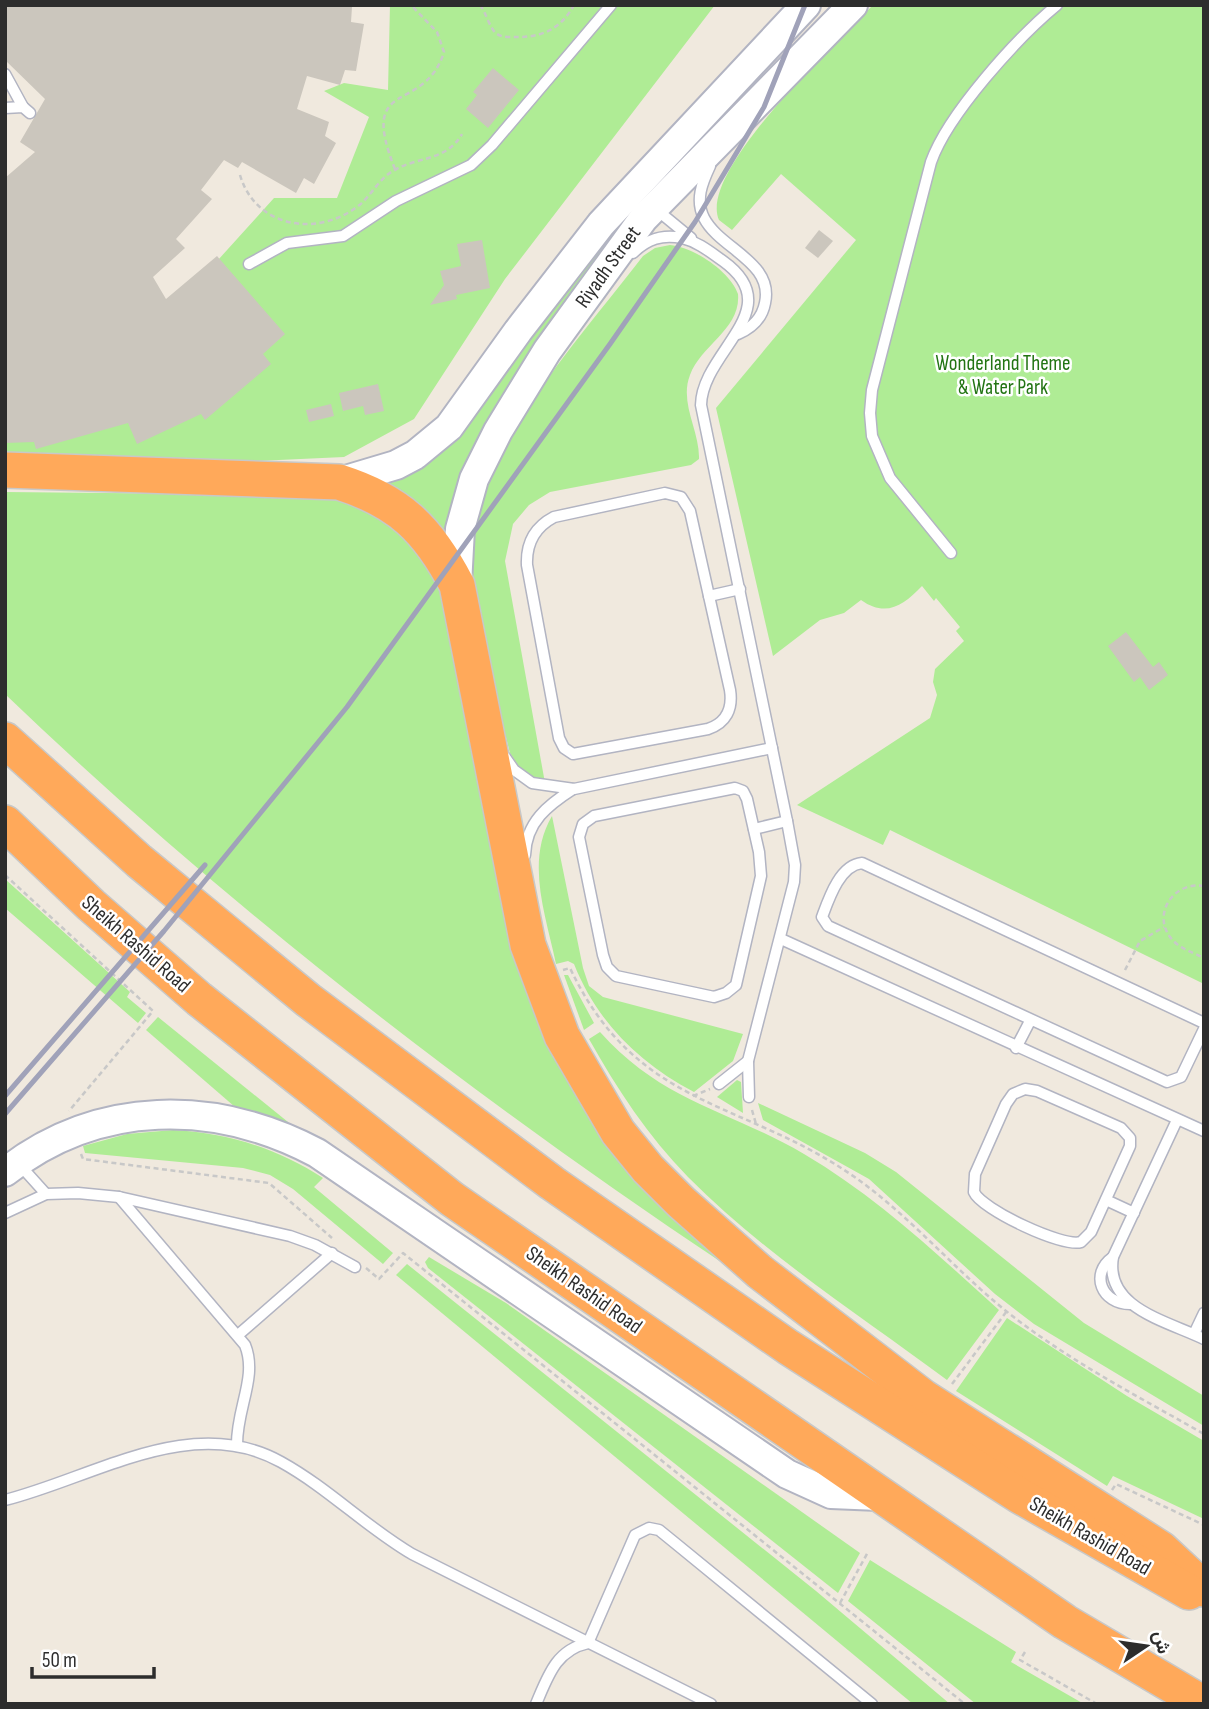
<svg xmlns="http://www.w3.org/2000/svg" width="1209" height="1709" font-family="'Sofia Sans Condensed',Vazirmatn,sans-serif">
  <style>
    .green { fill: #afec95 }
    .building { fill: #cbc6bd }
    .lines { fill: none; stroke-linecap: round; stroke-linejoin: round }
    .lane-casing { stroke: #b2b4c2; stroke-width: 13 }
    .secondary-casing { stroke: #b2b4c2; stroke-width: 32 }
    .highway-casing { stroke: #c8c8c8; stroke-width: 38 }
    .path { stroke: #c8c8c8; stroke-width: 2.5; stroke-dasharray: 5 3.5; stroke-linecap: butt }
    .lane { stroke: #fff; stroke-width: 10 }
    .secondary { stroke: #fff; stroke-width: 28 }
    .highway { stroke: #ffa95a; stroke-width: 35 }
    .rail { stroke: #a0a2b9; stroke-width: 5 }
    .labels { text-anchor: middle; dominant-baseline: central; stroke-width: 5; stroke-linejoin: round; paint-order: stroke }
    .street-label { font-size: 21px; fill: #2d2d2d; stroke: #fff }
    .park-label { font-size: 21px; fill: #227413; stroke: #fff }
  </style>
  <rect width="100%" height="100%" fill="#f0e9de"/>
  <!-- green -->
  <g class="green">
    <path d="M390 5H715L505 279 414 419 344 457 257 461 5 453V375L87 360 209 270 274 198H337L369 117 324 91 344 83 388 90Z"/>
    <path d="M873 5H1204V984L890 830 883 845 797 805 930 718 937 695 933 682 935 669 964 641 956 631 960 627 936 598 934 601 922 586C904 605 886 618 861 600L844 613 820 620 773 656 716 408 856 240 781 174 732 230 719 220C697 171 840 40 873 5Z"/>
    <path d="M630 208 635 214 586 272 544 335 459 482 446 536 382 483Z"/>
    <path d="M670 245C693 247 730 271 738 294 741 329 701 345 690 375 679 403 700 431 699 459L691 465 550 492 529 505 513 524 505 561 545 783 521 770 510 753C501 718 493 684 485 649 479 624 471 597 471 571 469 455 576 344 643 256L655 248Z"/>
    <path d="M5 492 294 495 346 500 392 522 437 575 542 1031 557 1063 595 1123 726 1261 724 1264C470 1094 226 906 5 694Z"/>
    <path d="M552 816 583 968 589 986 603 997 743 1034 733 1061 694 1092C639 1063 597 1022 574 964L568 961 556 964C546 915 525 862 552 816Z"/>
    <path d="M5 879 130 992 127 997 146 1013 138 1023 5 908Z"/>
    <path d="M564 975H568L594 1023 584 1030Z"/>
    <path d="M158 1017 288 1122 287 1124 235 1107 146 1030Z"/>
    <path d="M600 1032C664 1103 727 1109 804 1154 877 1197 937 1254 999 1310L947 1380C861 1316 763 1253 688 1177 648 1136 617 1089 589 1039Z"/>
    <path d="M737 1080 741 1082 743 1113 717 1097Z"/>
    <path d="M758 1103 865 1153 896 1172 1084 1323 1204 1396V1426L1034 1324 995 1294 869 1179 763 1120Z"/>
    <path d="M173 1130C228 1133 277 1148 323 1178L314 1187 393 1253 383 1264 293 1189 270 1175 243 1168 85 1153 83 1146 127 1134Z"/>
    <path d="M429 1257 506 1303 860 1553 838 1593 428 1268 425 1262Z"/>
    <path d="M407 1264 816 1591 950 1704H913L396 1275Z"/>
    <path d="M1007 1318 1127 1396 1204 1441V1519L1113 1476 1107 1486 956 1391Z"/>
    <path d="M870 1560 1016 1652 1011 1662 1084 1704H976L848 1601Z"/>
  </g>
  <!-- building -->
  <g class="building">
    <path d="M5 5H324L352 7 351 22 364 24 356 71 345 70 340 85 307 76 297 109 329 122 325 136 336 143 314 184 304 178 296 193 242 162 238 168 224 160 201 190 212 199 176 239 185 248 153 277 166 299 217 256 285 334 263 354 271 364 205 420 201 414 137 444 128 423 36 449 34 442 5 443V178L35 152 20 142 45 99 5 60Z"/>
    <path d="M493 68 519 90 488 128 466 109 477 95 473 92Z"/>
    <path d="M819 230 833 241 818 258 805 248Z"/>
    <path d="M482 240 490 288 456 295 457 299 430 305 444 285 440 271 461 266 457 244Z"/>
    <path d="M378 384 384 411 365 415 363 406 343 411 339 393Z"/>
    <path d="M331 404 334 416 309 422 306 410Z"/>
    <path d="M1126 632 1153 667 1159 662 1168 675 1149 690 1140 677 1134 682 1108 646Z"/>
  </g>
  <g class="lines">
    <defs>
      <g id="lane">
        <path d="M5 74 23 107"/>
        <path d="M5 108 23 107 30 113"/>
        <path d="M710 166C702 183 695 200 704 218 720 249 774 262 765 303 762 319 752 328 738 334"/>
        <path d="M657 210 691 238"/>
        <path d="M633 253C647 239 662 234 682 238 698 242 709 251 723 261 790 309 702 351 701 405L787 821 795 865 794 882 748 1061 749 1097"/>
        <path d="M249 264 287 243 343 236 396 201 471 165 492 145 611 5"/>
        <path d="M665 493 681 497 690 511 730 690C733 709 726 723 708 729L573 754 564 748 559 738 527 565C526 543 535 527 554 517Z"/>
        <path d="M951 553 890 478 872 436 870 413 872 390 931 162C948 114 1017 38 1057 5"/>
        <path d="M709 596 740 589"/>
        <path d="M505 757 514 770 532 783 574 789 772 748"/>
        <path d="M735 788 743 791 747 799 759 852 761 876 736 985 726 993 714 997 616 976 607 967 603 955 579 837 583 824 594 816Z"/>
        <path d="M754 829 787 821"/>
        <path d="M525 855C526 822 548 805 573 789"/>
        <path d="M781 939 1204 1131"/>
        <path d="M1204 1023 862 863C840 865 829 898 822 917L828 926 1167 1082 1181 1077 1204 1029"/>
        <path d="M1016 1048 1030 1021"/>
        <path d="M719 1084 748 1061"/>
        <path d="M1025 1089 1037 1091 1121 1128 1130 1138V1146L1091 1232 1081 1242C1063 1248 981 1209 974 1192L975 1174 1006 1104 1013 1094Z"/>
        <path d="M1177 1120 1113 1257C1104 1308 1167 1321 1204 1339"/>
        <path d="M19 1164 46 1194"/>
        <path d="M119 1197 245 1345C258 1377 236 1409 237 1446"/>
        <path d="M1106 1200 1134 1213"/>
        <path d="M5 1213 46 1194 78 1193 119 1197 290 1236 315 1245 355 1267"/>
        <path d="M1113 1257C1089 1274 1102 1304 1130 1304"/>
        <path d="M1194 1334 1204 1313"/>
        <path d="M238 1335 332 1253"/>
        <path d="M5 1500C93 1478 192 1412 281 1462 328 1488 366 1527 412 1554L711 1704"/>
        <path d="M536 1704C548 1676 556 1650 588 1643L635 1535 649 1528 659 1530 675 1543 872 1704"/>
      </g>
      <g id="secondary">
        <path d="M339 482 396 465 415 455 449 427 518 331 601 224 806 5"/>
        <path d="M457 585 460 529 474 479 498 431 547 351 643 219 853 5"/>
        <path d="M5 1172C98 1099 215 1099 317 1153L787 1474 831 1494 879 1496"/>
      </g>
      <g id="highway">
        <path d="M5 470 339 482C399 501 428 529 457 585L528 945 562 1036 618 1132 648 1169 681 1202 760 1272 923 1397 1161 1549 1204 1589"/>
        <path d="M5 740 139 861 308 1000 552 1183 788 1347 1020 1496 1189 1592"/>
        <path d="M5 823 91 905 199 999 452 1199 1065 1622 1204 1704"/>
      </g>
    </defs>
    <!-- lane casing -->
    <use href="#lane" class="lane-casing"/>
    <!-- secondary casing -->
    <use href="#secondary" class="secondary-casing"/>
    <!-- highway casing -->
    <use href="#highway" class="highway-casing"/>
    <!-- path -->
    <g class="path">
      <path d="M480 5C487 14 489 28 497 34 503 38 512 37 519 37 544 37 562 27 574 5"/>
      <path d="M395 169C357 75 424 116 444 52L437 32 411 5"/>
      <path d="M240 175C255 226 313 237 354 209 370 199 377 180 393 171 417 156 446 162 462 134"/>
      <path d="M5 875 153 1011 69 1111"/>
      <path d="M1204 886C1175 881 1152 912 1170 937 1178 948 1192 952 1204 958"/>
      <path d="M563 970 570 968C637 1110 744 1099 856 1178 911 1217 954 1269 1006 1311 1066 1359 1137 1396 1204 1434"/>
      <path d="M1125 970 1140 941 1164 927"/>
      <path d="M693 1096 710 1089"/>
      <path d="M752 1110 756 1124"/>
      <path d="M81 1154 83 1159 269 1183 332 1238"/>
      <path d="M366 1268 379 1279 403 1253 965 1704"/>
      <path d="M952 1384 1007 1311"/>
      <path d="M1112 1490 1116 1484 1204 1525"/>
      <path d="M840 1603 868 1552"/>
      <path d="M1025 1652 1020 1660 1097 1704"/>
    </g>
    <!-- lane -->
    <use href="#lane" class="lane"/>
    <!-- secondary -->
    <use href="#secondary" class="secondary"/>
    <!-- highway -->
    <use href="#highway" class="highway"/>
    <!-- rail -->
    <g class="rail">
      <path d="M5 1096 205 865"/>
      <path d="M5 1114 164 931 347 707 610 344 695 222 764 107 805 5"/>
    </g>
  </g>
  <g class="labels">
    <!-- street labels -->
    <g class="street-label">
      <text transform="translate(608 267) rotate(-54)">Riyadh Street</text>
      <text transform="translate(136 944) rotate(41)">Sheikh Rashid Road</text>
      <text transform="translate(584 1290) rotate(35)">Sheikh Rashid Road</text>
      <text transform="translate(1090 1536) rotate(30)">Sheikh Rashid Road</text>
    </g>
    <!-- park labels -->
    <g class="park-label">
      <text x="1003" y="363">Wonderland Theme<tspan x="1003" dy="24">&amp; Water Park</tspan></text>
    </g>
  </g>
  <!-- border -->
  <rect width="1209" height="1709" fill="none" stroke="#2d2d2d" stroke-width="14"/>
  <!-- north arrow -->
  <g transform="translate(1146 1646) rotate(77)" stroke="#ffffff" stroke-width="5" paint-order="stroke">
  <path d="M0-5L12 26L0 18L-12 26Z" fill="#2d2d2d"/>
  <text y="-10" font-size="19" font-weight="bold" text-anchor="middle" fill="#2d2d2d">ش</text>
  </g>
  <!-- scale -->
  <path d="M32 1667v10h122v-10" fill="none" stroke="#2d2d2d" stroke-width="3.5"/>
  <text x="42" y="1667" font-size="21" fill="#2d2d2d" stroke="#ffffff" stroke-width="5" paint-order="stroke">50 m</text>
</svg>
